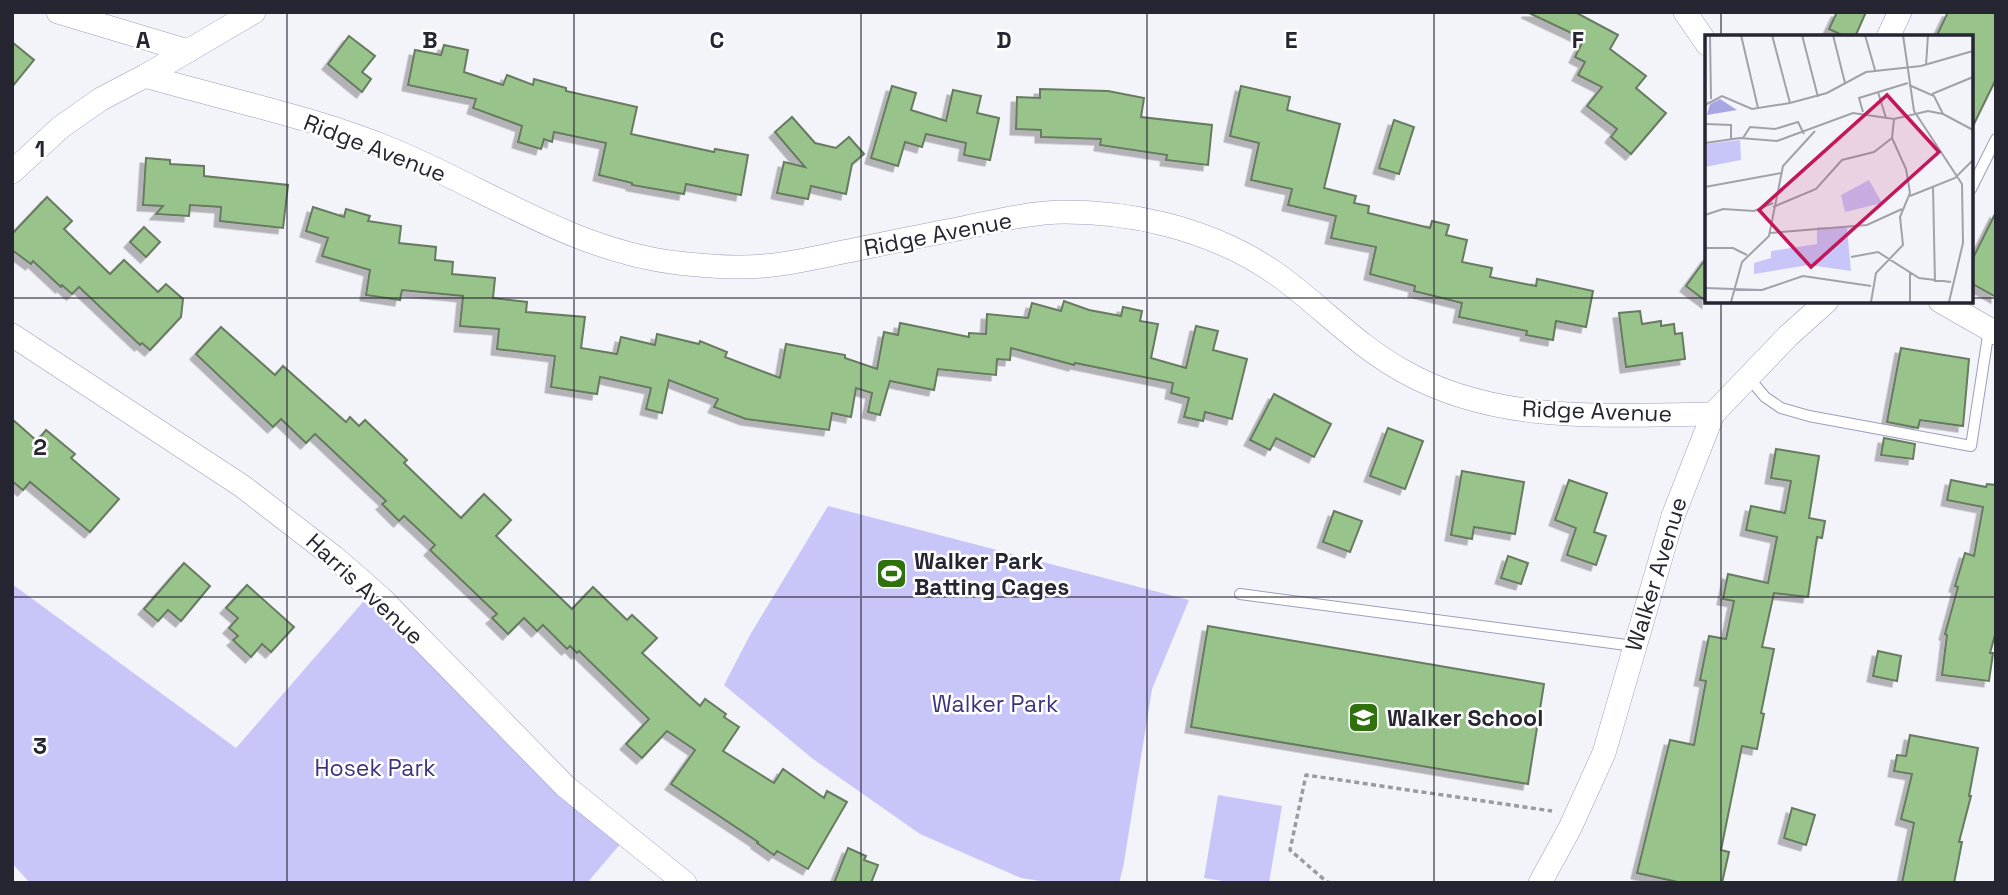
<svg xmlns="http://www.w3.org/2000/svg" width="2008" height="895" font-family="'Space Grotesk',sans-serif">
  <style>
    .green { fill: #c8c6f9 }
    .building { fill: #98c38a; stroke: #677a60; stroke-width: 2; filter: url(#shadow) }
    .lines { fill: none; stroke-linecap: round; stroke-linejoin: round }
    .lane-casing { stroke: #9e9dbc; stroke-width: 12 }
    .street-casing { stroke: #9e9dbc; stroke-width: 24 }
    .path { stroke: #9a9aa3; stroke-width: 3.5; stroke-dasharray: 5 3.5; stroke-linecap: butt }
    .lane { stroke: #fff; stroke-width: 10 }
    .street { stroke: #fff; stroke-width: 23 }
    .grid { fill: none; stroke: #262532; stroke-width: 2; stroke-opacity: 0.55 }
    .labels { text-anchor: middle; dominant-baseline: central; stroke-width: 5; stroke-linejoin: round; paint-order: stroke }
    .street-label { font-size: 23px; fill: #262532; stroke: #fff }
    .poi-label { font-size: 23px; font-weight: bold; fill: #262532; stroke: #fff; text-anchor: start }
    .park-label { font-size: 23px; fill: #3e327d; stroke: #fff }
    .inset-road { fill: none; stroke: #a1a1aa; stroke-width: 2 }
    .view { fill: #c2185b; fill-opacity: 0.15; stroke: #c2185b; stroke-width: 3.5 }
    .inset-edge { fill: none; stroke: #262532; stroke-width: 3.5 }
    .grid-label { font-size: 23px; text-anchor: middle; font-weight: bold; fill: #262532; stroke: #fff; stroke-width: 5; stroke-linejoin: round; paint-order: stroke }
  </style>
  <defs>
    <filter id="shadow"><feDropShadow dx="-5.5" dy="5.5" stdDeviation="0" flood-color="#0004"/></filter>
  </defs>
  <rect width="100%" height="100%" fill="#f3f3fa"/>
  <!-- green -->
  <g class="green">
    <path d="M828 506 1189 600 1152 689 1123 868 1119 883H1054L1021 878 920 834 813 759 724 685 750 635Z"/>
    <path d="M12 584 236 748 369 595 622 842 587 883H30L12 863Z"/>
    <path d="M1218 795 1282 806 1269 883H1235L1204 878Z"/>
  </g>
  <!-- building -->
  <g class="building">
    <path d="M1527 12H1575L1618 35 1610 49 1646 76 1636 88 1666 113 1631 154 1611 137 1617 129 1587 106 1602 87 1578 75 1585 62 1575 57 1584 39Z"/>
    <path d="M1837 12H1866L1855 37H1846L1829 29Z"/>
    <path d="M1948 12H1996V79L1971 130V37H1936Z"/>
    <path d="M349 36 375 56 362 72 371 79 362 92 328 64Z"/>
    <path d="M12 42 34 60 12 87Z"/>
    <path d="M444 45 468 50 464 72 503 85 507 75 533 85 534 79 566 88V91L637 107 631 134 714 152 715 149 748 155 741 195 686 184 684 194 632 185V183L599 175 606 143 554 132 552 142 544 139 541 149 518 142 522 126 473 108 476 99 408 85 415 50 441 55Z"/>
    <path d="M892 86 916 93 911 110 946 121 953 90 981 96 977 113 999 118 990 160 964 155 966 143 926 134 922 147 905 142 898 166 871 158Z"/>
    <path d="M1241 86 1290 97 1287 110 1340 124 1324 188 1356 196 1354 203 1369 206 1368 213 1430 228 1432 221 1449 225 1446 235 1467 240 1462 262 1492 268 1490 277 1536 286 1537 279 1593 291 1586 327 1556 321 1553 340 1526 335 1527 331 1459 317 1462 303 1414 291 1415 286 1370 274 1376 247 1331 238 1336 216 1288 205 1292 189 1251 180 1259 143 1230 136Z"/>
    <path d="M1040 89 1108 91 1144 98 1141 117 1212 125 1208 165 1166 160 1167 155 1100 145 1101 139 1041 137V130L1016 129 1017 97 1040 98Z"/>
    <path d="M792 117 815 143 836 148 849 137 864 154 852 164 846 194 811 186 808 199 777 193 784 162 805 167 775 132Z"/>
    <path d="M1394 120 1414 127 1399 174 1379 168Z"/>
    <path d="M146 158 170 160V164L204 166V176L288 185 283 228 220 221 221 207 190 205 189 216 156 214 163 206 143 205Z"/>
    <path d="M47 197 72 221 64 229 110 274 124 260 158 292 166 284 183 299 181 317 150 350 142 343 140 345 79 287 72 294 62 285 61 287 33 261 31 264 12 250V234Z"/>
    <path d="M313 207 344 217 346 209 370 216 368 221 401 226 399 243 436 247 435 260 453 262 452 274 495 278 493 298 527 302 526 312 585 317 581 348 617 354 621 337 655 345 657 334 699 344 700 341 727 352 725 357 780 378 786 344 845 355V358L877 369 884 332 898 335 900 323 969 337V333L986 334 987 314 1028 318 1032 303 1061 311 1064 301 1089 310 1121 316 1123 307 1142 311 1140 321 1158 324 1151 358 1186 368 1196 326 1218 331 1213 350 1247 359 1232 419 1205 412 1203 421 1184 417 1189 398 1171 393 1173 383 1075 363 1074 365 1011 348 1010 360 997 359 996 375 938 369 934 390 890 381 880 415 868 412 872 393 856 388 851 417 832 413 829 430 746 419 714 407 718 399 669 380 662 413 646 409 651 388 600 377 597 394 551 387 555 356 497 349 499 329 460 326 463 296 402 290 400 300 366 295 370 270 322 256 328 238 306 231Z"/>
    <path d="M1996 212V297L1971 283V262Z"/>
    <path d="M144 227 160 242 146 257 130 242Z"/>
    <path d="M1707 257V302L1686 286Z"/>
    <path d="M1640 311 1642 324 1661 321V326L1674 324 1675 334 1682 333 1685 359 1626 367 1619 313Z"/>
    <path d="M221 327 275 375 283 366 346 422 350 417 359 426 365 420 407 460 404 463 461 518 484 494 511 520 496 536 572 609 593 587 627 620 632 615 657 638 642 653 700 706 705 699 726 714 724 717 739 727 723 751 774 783 783 769 824 798 827 791 847 802 808 869 777 851 774 855 757 843 758 842 671 784 695 750 667 731 642 758 626 744 649 719 579 651 577 653 570 646 567 649 543 625 537 631 524 618 508 634 492 618 497 614 430 550 435 545 404 516 399 521 382 504 386 501 315 434 306 443 281 419 273 427 196 354Z"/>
    <path d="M1901 348 1969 359 1963 426 1920 420 1918 428 1887 422Z"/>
    <path d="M1274 394 1331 424 1314 457 1276 438 1270 450 1250 440Z"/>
    <path d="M12 419 37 441 46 430 75 454 71 458 119 499 90 532 30 482 23 490 12 481Z"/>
    <path d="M1388 428 1423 441 1405 489 1370 476Z"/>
    <path d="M1884 438 1915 444 1913 459 1881 455Z"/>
    <path d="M1776 449 1819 456 1809 518 1825 521 1822 538 1817 537 1808 597 1774 593 1762 647 1774 649 1761 713 1764 714 1757 749 1742 746 1721 850 1729 852 1722 883H1682L1637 873 1670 740 1694 745 1706 681 1700 680 1709 636 1726 639 1734 601 1723 599 1728 574 1768 583 1777 537 1746 530 1751 506 1785 513 1791 481 1771 478Z"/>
    <path d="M1462 471 1524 482 1515 534 1474 527 1472 539 1451 535Z"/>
    <path d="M1569 480 1607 493 1594 532 1606 536 1596 565 1567 555 1576 528 1555 520Z"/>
    <path d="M1951 480 1986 487 1987 484 1996 485V631L1990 653H1993L1989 681 1942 675 1947 635 1945 634 1958 587 1955 586 1965 553 1974 556 1983 507 1947 500Z"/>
    <path d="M1334 511 1362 521 1350 552 1323 542Z"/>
    <path d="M1508 556 1528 563 1521 584 1501 578Z"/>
    <path d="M184 563 210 586 181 621 168 610 158 621 144 609Z"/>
    <path d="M247 585 294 627 271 652 262 644 251 657 233 640 238 636 229 628 238 618 226 608Z"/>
    <path d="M1208 626 1544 684 1528 784 1191 727Z"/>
    <path d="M1878 651 1901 656 1897 681 1873 676Z"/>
    <path d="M1910 735 1978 748 1969 796H1971L1959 842H1962L1954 883H1902L1914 823 1901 819 1912 774 1894 771 1897 755 1906 756Z"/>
    <path d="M1792 808 1815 815 1806 845 1784 838Z"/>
    <path d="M848 848 866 856 864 860 878 865 871 883H834Z"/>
  </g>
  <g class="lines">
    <defs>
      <g id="lane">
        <path d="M1971 189 1996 139"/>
        <path d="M1748 377 1765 397 1781 408 1809 416 1971 446 1989 329"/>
        <path d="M1240 594 1634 646"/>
      </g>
      <g id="street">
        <path d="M58 12 188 51"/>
        <path d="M1685 12 1707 44"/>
        <path d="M1888 37 1900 12"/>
        <path d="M145 76C228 100 313 117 393 150 487 189 574 251 678 263 697 265 717 267 736 267 772 268 809 259 843 252 882 244 920 236 958 229 991 222 1031 212 1065 212 1098 212 1132 216 1164 224 1204 234 1244 251 1278 275 1321 306 1356 345 1403 371 1498 425 1608 415 1713 414"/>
        <path d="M12 172 61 127 101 99 145 76 254 12"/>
        <path d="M1940 301 1996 333"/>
        <path d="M12 335 242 486 334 557 381 598 565 786 685 883"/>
        <path d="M1540 883 1570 828 1604 753 1673 516 1713 414 1788 336 1827 301"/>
      </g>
    </defs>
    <!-- lane casing -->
    <use href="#lane" class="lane-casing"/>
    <!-- street casing -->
    <use href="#street" class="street-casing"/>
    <!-- path -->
    <path class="path" d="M1331 883 1327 882 1290 850 1306 775 1552 811"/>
    <!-- lane -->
    <use href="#lane" class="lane"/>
    <!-- street -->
    <use href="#street" class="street"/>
  </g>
  <!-- grid -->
  <path class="grid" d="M287 12V883M574 12V883M861 12V883M1147 12V883M1434 12V883M1721 12V37M12 298H1707M1971 298H1996M1721 301V883M12 597H1996"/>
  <!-- icons -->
  <defs>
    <symbol id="stadium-square" viewBox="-11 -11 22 22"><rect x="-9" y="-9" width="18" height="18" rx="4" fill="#2f710c" stroke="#fff"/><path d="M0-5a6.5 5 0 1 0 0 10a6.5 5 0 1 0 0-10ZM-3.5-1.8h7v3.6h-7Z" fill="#fff"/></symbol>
    <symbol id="school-square" viewBox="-11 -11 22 22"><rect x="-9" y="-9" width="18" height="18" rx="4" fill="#2f710c" stroke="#fff"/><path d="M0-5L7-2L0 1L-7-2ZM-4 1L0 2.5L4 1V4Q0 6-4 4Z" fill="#fff"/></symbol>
  </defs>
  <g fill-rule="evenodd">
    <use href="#stadium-square" x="874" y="556" width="35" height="35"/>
    <use href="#school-square" x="1346" y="700" width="35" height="35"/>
  </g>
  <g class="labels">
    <!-- street labels -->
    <g class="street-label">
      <text transform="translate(375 148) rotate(21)">Ridge Avenue</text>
      <text transform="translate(938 234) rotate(-11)">Ridge Avenue</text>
      <text transform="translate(1597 411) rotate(2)">Ridge Avenue</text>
      <text transform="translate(1656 574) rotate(-73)">Walker Avenue</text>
      <text transform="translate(365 589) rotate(43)">Harris Avenue</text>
    </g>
    <!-- poi labels -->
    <g class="poi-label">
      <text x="914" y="561">Walker Park<tspan x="914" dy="26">Batting Cages</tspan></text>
      <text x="1387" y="718">Walker School</text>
    </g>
    <!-- park labels -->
    <g class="park-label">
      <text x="995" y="704">Walker Park</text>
      <text x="375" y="768">Hosek Park</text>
    </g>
  </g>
  <!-- overview -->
  <g transform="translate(1705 35)">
    <rect width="268" height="268" fill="#f3f3fa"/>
    <path d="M35 105 36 125 0 132V109ZM164 145 177 168 140 177 136 160ZM112 192 142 193 146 236 104 230 49 239V228L66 223V216L112 209Z" fill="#c8c6f9"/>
    <path d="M15 64 32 75 2 80 5 69Z" fill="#a8a5e5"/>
    <path class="inset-road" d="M5 0 6 64M36 0 53 73M67 0 85 68M97 0 113 62M128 0 140 48M160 0 170 35M198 0 209 76 257 149 258 208 244 267M221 30 223 0M204 50 229 61 238 79 268 95M173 57 181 83M227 59 268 42M0 70 17 61 47 74 85 68 122 58 161 37 216 31 268 16M158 77 154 63 203 48M0 89 26 90V104M38 103 45 92 70 94 93 87 99 99M0 108 35 103 72 106 148 78 189 84 223 76 238 79M228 151 230 247M0 152 76 138M205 161 250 143 268 125M68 172 111 154 137 125 169 117 187 103M0 180 18 174 49 176 68 168M65 198 162 190 197 174M0 213H28L42 220M146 222 173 217 214 243 246 247M205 238V267M0 253 57 255 98 241 166 251M26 267 37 227 64 201 78 131 110 96M166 267 171 238 198 210 195 182 205 158 201 134 187 103 189 84"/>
    <path class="view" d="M182 60 234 117 106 232 54 175Z"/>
    <rect width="268" height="268" class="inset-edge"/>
  </g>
  <g class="grid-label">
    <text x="143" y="48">A</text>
    <text x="430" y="48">B</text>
    <text x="717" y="48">C</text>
    <text x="1004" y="48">D</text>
    <text x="1291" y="48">E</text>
    <text x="1578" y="48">F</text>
    <text x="40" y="157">1</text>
    <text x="40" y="455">2</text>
    <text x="40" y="754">3</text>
  </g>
  <!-- border -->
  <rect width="2008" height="895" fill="none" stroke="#262532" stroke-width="28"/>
</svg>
